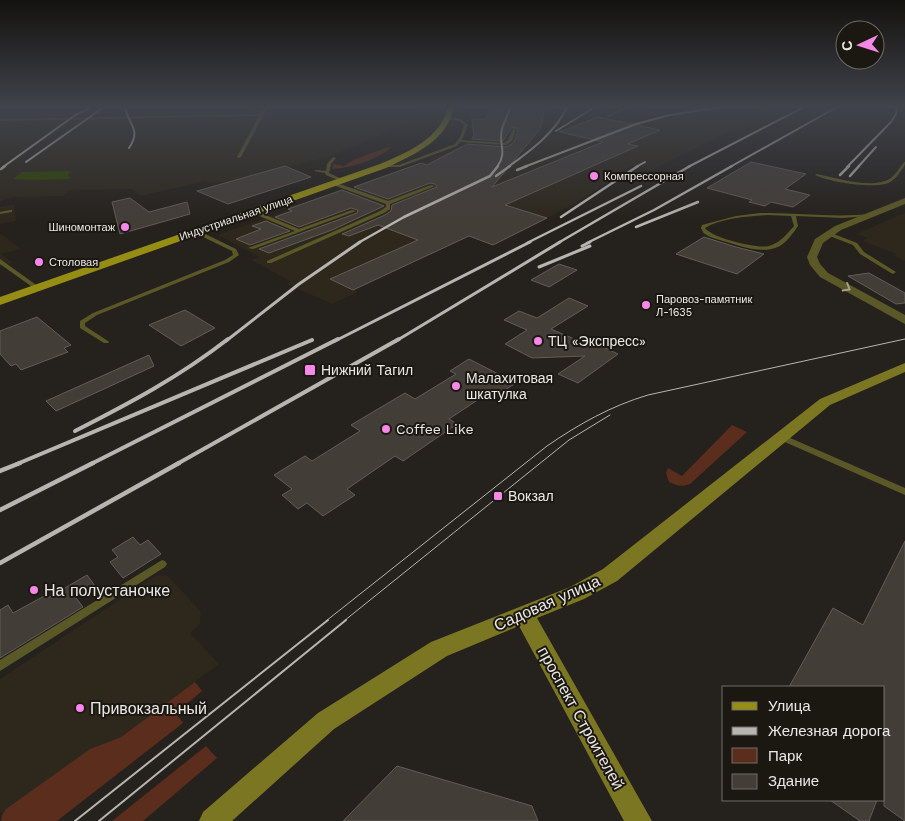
<svg xmlns="http://www.w3.org/2000/svg" width="905" height="821" font-family="'Work Sans',sans-serif">
  <style>
    .built { fill: #2d271c }
    .green { fill: #5a2d1d }
    .water { fill: #2d4401 }
    .building { fill: #433d38; stroke: #635c57 }
    .lines { fill: none; stroke-linecap: round; stroke-linejoin: round }
    .lane { fill: #5b5828; fill-rule: evenodd }
    .street { fill: #5b5828; fill-rule: evenodd }
    .secondary { fill: #7b7622; fill-rule: evenodd }
    .primary { fill: #958d14; fill-rule: evenodd }
    .tram-far1 { stroke: #b7b5b1; stroke-width: 1 }
    .tram { stroke: #b7b5b1; stroke-width: 2 }
    .rail-far4 { stroke: #b7b5b1; stroke-width: 2 }
    .rail-far3 { stroke: #b7b5b1; stroke-width: 2.5 }
    .rail-far2 { stroke: #b7b5b1; stroke-width: 3 }
    .rail-far1 { stroke: #b7b5b1; stroke-width: 4 }
    .rail { stroke: #b7b5b1; stroke-width: 4.5 }
    .oneway { stroke: #a3a086 }
    .poi-dot { fill: #f987e9; stroke: #1b1812; stroke-width: 2 }
    .labels { text-anchor: middle; dominant-baseline: central; stroke-width: 4; stroke-linejoin: round; paint-order: stroke }
    .far-poi-label { font-size: 11px; fill: #ebe9e5; stroke: #1b1812; text-anchor: start }
    .far-street-label { font-size: 11px; fill: #ebe9e5; stroke: #1b1812 }
    .poi-label { font-size: 14px; fill: #ebe9e5; stroke: #1b1812; text-anchor: start }
    .near-poi-label { font-size: 16px; fill: #ebe9e5; stroke: #1b1812; text-anchor: start }
    .near-street-label { font-size: 16px; fill: #ebe9e5; stroke: #1b1812 }
  </style>
  <rect width="100%" height="100%" fill="#25211c"/>
  <!-- built -->
  <g class="built">
    <path d="M0 107H414L416 120 331 156 229 182 208 183 206 181 140 196 133 189 70 190 63 196 12 197 0 202Z"/>
    <path d="M467 107H561L559 115 547 132 576 138 620 120 627 122 667 107 680 110 689 107H758L773 110 651 170 633 166 610 176 614 178 574 204 493 245 464 234 451 241 455 243 354 289 358 292 332 304 287 284 290 281 251 260 259 257 218 235 318 199 335 195 467 145 470 139 471 124Z"/>
    <path d="M14 204 16 221 0 224V207Z"/>
    <path d="M905 213V261L894 256 896 254 862 241 868 238 856 234Z"/>
    <path d="M0 233 21 249 1 254 13 263 0 267Z"/>
    <path d="M157 575 168 576 201 612 200 624 190 633 219 664 121 737 90 749 0 814V679Z"/>
  </g>
  <!-- green -->
  <g class="green">
    <path d="M388 147 391 148C375 160 352 168 332 169L333 164 344 166 353 160Z"/>
    <path d="M732 425 747 432 690 484C682 487 677 486 669 482L666 473 668 468 682 476Z"/>
    <path d="M195 682 202 691 176 713 183 723 57 821H1L2 815 6 809 90 749 121 737Z"/>
    <path d="M206 746 217 758 143 821H112Z"/>
  </g>
  <!-- water -->
  <path class="water" d="M69 171 71 172 69 173 68 176 71 177 69 179 29 180 13 179 22 172Z"/>
  <!-- building -->
  <g class="building">
    <path d="M506 107H545L540 129 492 187 603 142 559 132 598 117 660 130 628 144 638 146 505 205 547 218 493 245 469 236 353 290 330 279 418 240 378 225 349 236 342 234 385 215 391 211 392 205 437 187 435 184 430 183 388 199 354 187 421 163 427 165 467 144 507 147 514 142 518 131 517 128H511L503 141 472 139 474 135 472 119H485L490 109 505 110Z"/>
    <path d="M751 162 806 174 785 189 810 195 793 207 771 202 765 206 749 202 752 200 707 188Z"/>
    <path d="M285 166 311 177 228 204 197 191Z"/>
    <path d="M342 190 384 206 332 230 269 253 259 249 357 213 358 210 351 208 299 227 275 217 292 211 288 209Z"/>
    <path d="M130 198 149 212 187 202 190 214 120 234 112 202Z"/>
    <path d="M266 221 290 231 250 245 236 239 261 229 252 226Z"/>
    <path d="M704 237 736 247 764 254 737 274 676 254Z"/>
    <path d="M559 264 577 270 549 287 531 280Z"/>
    <path d="M869 273 905 293V303L896 304 848 276Z"/>
    <path d="M569 298 588 306 551 329 595 348 599 345 618 354 578 383 558 374 585 356 532 358 505 344 527 330 504 320 519 311 537 318Z"/>
    <path d="M185 310 215 328 181 346 149 325Z"/>
    <path d="M37 317 71 345 64 348 68 352 21 370 16 364 11 366 0 354V331Z"/>
    <path d="M149 355 154 366 56 411 46 401Z"/>
    <path d="M469 359 516 383 497 395 491 391 449 419 457 424 403 461 395 456 347 489 355 495 323 516 307 503 298 509 282 495 292 489 274 475 305 456 312 461 360 431 351 425 405 393 415 399 456 374 450 371Z"/>
    <path d="M133 537 140 545 148 540 161 554 123 578 110 562 118 557 112 550Z"/>
    <path d="M905 541V821L884 806V687H789L833 608 863 625Z"/>
    <path d="M87 575 95 586 76 598 83 607 0 658V610L8 605 13 613 46 595 48 598Z"/>
    <path d="M397 766 532 806 538 821H343Z"/>
    <path d="M830 800H877L869 821H860Z"/>
  </g>
  <g class="lines">
    <!-- lane -->
    <g class="lane">
      <path d="M265 107H268L241 157 239 158 237 157 259 116 0 121V119L261 114Z"/>
      <path d="M627 107H631L609 117 606 116Z"/>
      <path d="M447 117 461 119 468 125 462 140 504 143 508 140 513 129 516 130 512 141 506 145 460 142 457 146 400 167H382V165H399L455 144 460 137 464 125 459 121 447 119Z"/>
      <path d="M333 157 336 158 331 164 329 173 344 180V182H342L326 175 325 173 314 171 316 170 326 171 327 164Z"/>
      <path d="M904 162H905C905 167 903 168 900 172 896 178 892 182 885 184 868 188 830 182 815 175L817 174C836 178 874 190 891 178 896 174 900 167 904 162Z"/>
      <path d="M333 183H337L388 201 431 185 435 186 390 204V209L384 213 271 263H267V261L380 211 386 207V204L333 185Z"/>
      <path d="M10 210H12V212L0 214V212Z"/>
      <path d="M352 210 356 211 253 249 248 248 295 231 252 213V211H256L299 229Z"/>
      <path d="M760 213C796 212 832 218 868 214L870 215 868 216 843 218 796 216 798 226C793 233 788 241 780 246 762 255 741 246 723 241 718 239 710 238 705 234 703 233 702 230 701 228L702 225 736 216ZM768 215 791 216 794 226C787 234 780 243 769 246 757 249 712 238 705 228 721 218 749 216 768 215Z"/>
      <path d="M195 231H199L236 249 239 255 229 262 97 315 85 323V326L108 341 109 342 108 343H104L80 328V321L93 313 225 260 233 255 232 251 195 233Z"/>
      <path d="M827 233H831L857 243 864 252 896 272 893 274 891 273 860 254 853 245 827 235Z"/>
      <path d="M0 259 39 287V289H35L0 264Z"/>
      <path d="M781 434 905 488V495L778 439 777 437 778 435Z"/>
      <path d="M162 560 165 561 167 564 165 567 0 671V660Z"/>
    </g>
    <!-- street -->
    <path class="street" d="M905 198V204L841 230 823 243 817 257 820 264 828 273 905 315V324L820 277 810 265 807 257 815 239 835 226Z"/>
    <!-- secondary -->
    <path class="secondary" d="M905 363V372L830 405 617 581 584 599 537 618 652 821H624L519 626 447 656 334 729 232 821H199L203 812 318 713 431 642 570 587 603 569 820 399Z"/>
    <!-- primary -->
    <path class="primary" d="M448 107H454C447 141 415 154 386 168L0 305V297L380 164C408 152 440 139 448 107Z"/>
    <!-- tram-far1 -->
    <g class="tram-far1">
      <path d="M326 621 547 446C579 424 611 406 648 395L905 339"/>
      <path d="M344 621 569 440 610 415"/>
    </g>
    <!-- tram -->
    <g class="tram">
      <path d="M75 821 328 620"/>
      <path d="M99 821 346 620"/>
    </g>
    <!-- rail-far4 -->
    <g class="rail-far4">
      <path d="M0 107H2"/>
      <path d="M125 107C128 125 142 129 129 148"/>
      <path d="M556 131 595 107"/>
      <path d="M26 162 104 107"/>
      <path d="M3 167 74 116 91 107"/>
      <path d="M497 167C508 152 498 144 502 129 504 122 508 114 511 107"/>
      <path d="M508 167C530 151 555 133 567 107"/>
      <path d="M524 167 636 124 670 115 721 107"/>
      <path d="M636 167 645 162"/>
      <path d="M688 167 804 107"/>
      <path d="M730 167 837 107"/>
      <path d="M847 167 891 122 896 114 897 107"/>
      <path d="M858 167 876 147"/>
    </g>
    <!-- rail-far3 -->
    <g class="rail-far3">
      <path d="M1 169 5 166"/>
      <path d="M517 170 527 166"/>
      <path d="M840 175 849 166"/>
      <path d="M496 176 510 166"/>
      <path d="M850 176 859 166"/>
      <path d="M561 217 638 166"/>
      <path d="M636 227 698 202"/>
      <path d="M358 243 404 217 490 176 498 166"/>
      <path d="M527 243 641 186"/>
      <path d="M558 243 690 166"/>
      <path d="M587 243 654 210 732 166"/>
    </g>
    <!-- rail-far2 -->
    <g class="rail-far2">
      <path d="M582 246 590 242"/>
      <path d="M539 267 590 246"/>
      <path d="M226 341 299 284 360 242"/>
      <path d="M335 341 530 242"/>
      <path d="M396 341 560 242"/>
    </g>
    <!-- rail-far1 -->
    <g class="rail-far1">
      <path d="M75 431C130 403 179 377 228 339"/>
      <path d="M17 464 312 340"/>
      <path d="M91 464 338 339"/>
      <path d="M177 464 399 339"/>
    </g>
    <!-- rail -->
    <g class="rail">
      <path d="M0 471 20 463"/>
      <path d="M0 510 93 463"/>
      <path d="M0 563 179 463"/>
    </g>
  </g>
  <!-- one-way arrows -->
  <defs><path id="oneway-chevron" d="M-2-3.5L2.5 0L-2 3.5" fill="none" stroke-width="1.6" stroke-linecap="round" stroke-linejoin="round" transform="scale(1.25)"/></defs>
  <use class="oneway" href="#oneway-chevron" transform="translate(847 288) rotate(31)"/>
  <!-- sky -->
  <linearGradient id="sky" x2="0" y2="1"><stop stop-color="#14120f"/><stop offset="0.48" stop-color="#40434b"/><stop offset="1" stop-color="#40434b" stop-opacity="0"/></linearGradient>
  <rect width="905" height="222" fill="url(#sky)"/>
  <!-- markers -->
  <g class="poi-dot">
    <circle cx="594" cy="176" r="5"/>
    <circle cx="125" cy="227" r="5"/>
    <circle cx="39" cy="262" r="5"/>
    <circle cx="646" cy="305" r="5"/>
    <circle cx="538" cy="341" r="5"/>
    <rect x="304" y="364" width="12" height="12" rx="2.5"/>
    <circle cx="456" cy="386" r="5"/>
    <circle cx="386" cy="429" r="5"/>
    <rect x="493" y="491" width="10" height="10" rx="2.5"/>
    <circle cx="34" cy="590" r="5"/>
    <circle cx="80" cy="708" r="5"/>
  </g>
  <g class="labels">
    <!-- far-poi labels -->
    <g class="far-poi-label">
      <text x="604" y="176">Компрессорная</text>
      <text x="115" y="227" text-anchor="end">Шиномонтаж</text>
      <text x="49" y="262">Столовая</text>
      <text x="656" y="299">Паровоз-памятник<tspan x="656" dy="13">Л-1635</tspan></text>
    </g>
    <!-- far-street labels -->
    <g class="far-street-label">
      <text transform="translate(236 218) rotate(-19)">Индустриальная улица</text>
    </g>
    <!-- poi labels -->
    <g class="poi-label">
      <text x="548" y="341">ТЦ «Экспресс»</text>
      <text x="321" y="370">Нижний Тагил</text>
      <text x="466" y="378">Малахитовая<tspan x="466" dy="16">шкатулка</tspan></text>
      <text x="396" y="429">Coffee Like</text>
      <text x="508" y="496">Вокзал</text>
    </g>
    <!-- near-poi labels -->
    <g class="near-poi-label">
      <text x="44" y="590">На полустаночке</text>
      <text x="90" y="708">Привокзальный</text>
    </g>
    <!-- near-street labels -->
    <g class="near-street-label">
      <text transform="translate(547 603) rotate(-24)">Садовая улица</text>
      <text transform="translate(581 718) rotate(61)">проспект Строителей</text>
    </g>
  </g>
  <!-- legend -->
  <rect x="722" y="686" width="162" height="115" fill="#1b1812" stroke="#6e6c66"/>
  <rect x="732" y="702" width="25" height="8" fill="#958d14" stroke="#6e6c66"/>
  <text x="768" y="711" font-size="15" fill="#ebe9e5">Улица</text>
  <rect x="732" y="727" width="25" height="8" fill="#b7b5b1" stroke="#6e6c66"/>
  <text x="768" y="736" font-size="15" fill="#ebe9e5">Железная дорога</text>
  <rect x="732" y="748" width="25" height="15" fill="#5a2d1d" stroke="#6e6c66"/>
  <text x="768" y="761" font-size="15" fill="#ebe9e5">Парк</text>
  <rect x="732" y="774" width="25" height="15" fill="#433d38" stroke="#6e6c66"/>
  <text x="768" y="786" font-size="15" fill="#ebe9e5">Здание</text>
  <!-- north arrow -->
  <g transform="translate(860 45) rotate(266)"><circle r="24" fill="#1b1812" stroke="#6e6c66"/>
  <path d="M0-4L9 19L0 12L-9 19Z" fill="#f987e9"/>
  <text y="-8" font-size="14" font-weight="bold" text-anchor="middle" fill="#ebe9e5">С</text>
  </g>
</svg>
